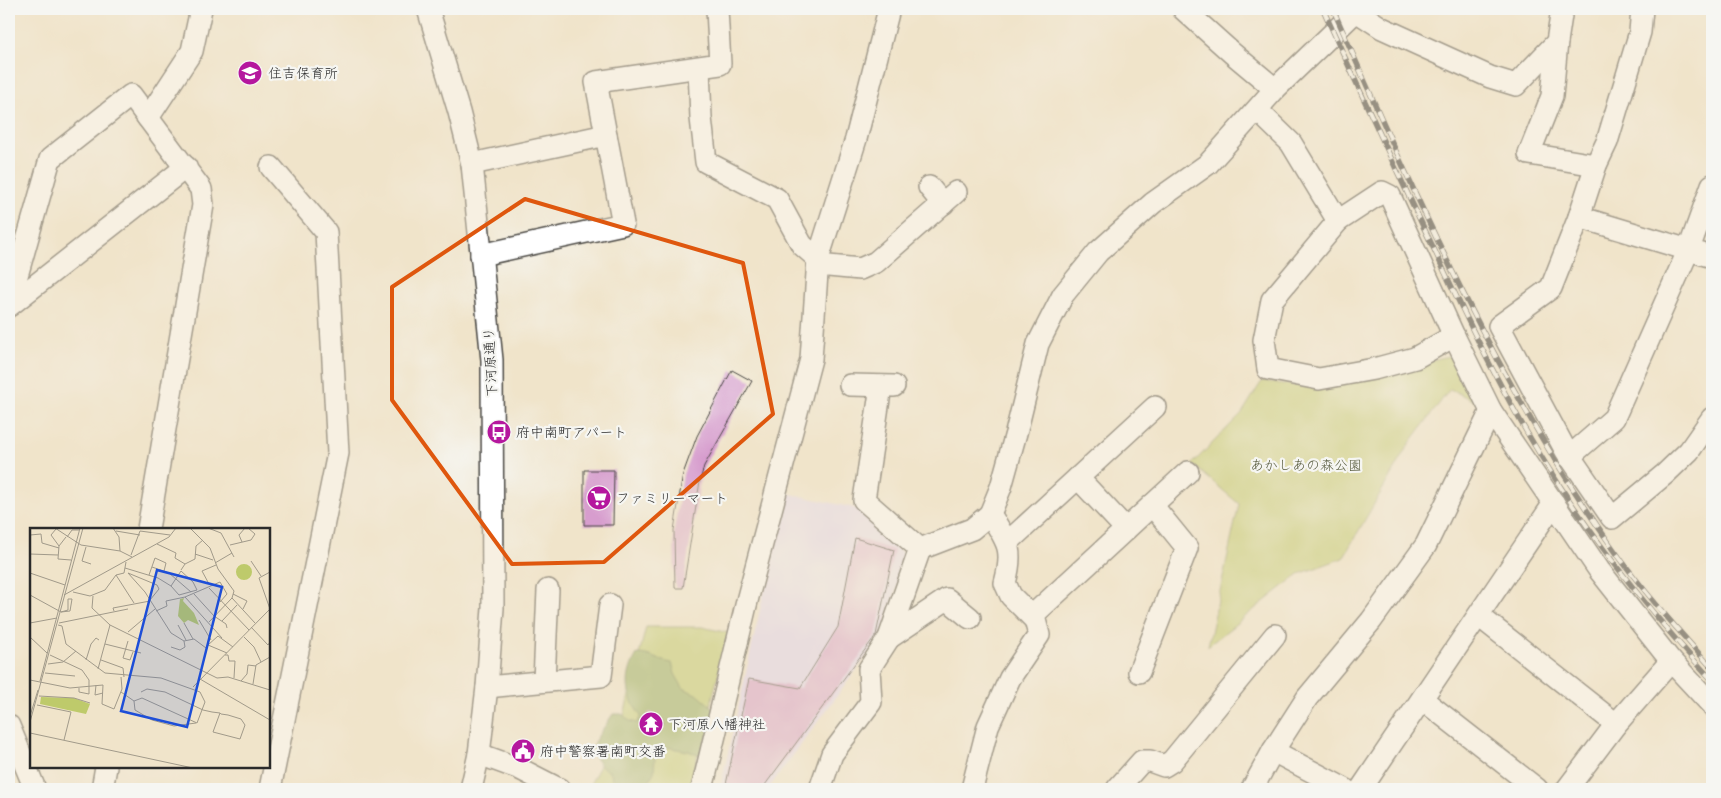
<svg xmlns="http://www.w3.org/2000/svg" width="1721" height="798" font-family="Delius,'Klee One',sans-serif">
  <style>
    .built { fill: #e0d4f4 }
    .green { fill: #beca6b; stroke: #747a4b }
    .forest { fill: #96ae5f; stroke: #606c45 }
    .building { fill: #d79dce }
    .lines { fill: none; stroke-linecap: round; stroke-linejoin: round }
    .minor-casing { stroke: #494743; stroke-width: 24 }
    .minor { stroke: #fff; stroke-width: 21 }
    .rail-casing { stroke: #2b2b2b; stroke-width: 5.5 }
    .rail { stroke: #f6f6f2; stroke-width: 4; stroke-dasharray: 11; stroke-linecap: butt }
    .marked { fill: none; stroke: #df570e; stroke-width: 4; stroke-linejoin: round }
    .labels { text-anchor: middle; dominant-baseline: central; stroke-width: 4.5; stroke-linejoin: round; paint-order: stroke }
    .poi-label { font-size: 14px; fill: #2b2b2b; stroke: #f6f6f2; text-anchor: start }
    .street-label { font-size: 14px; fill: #2b2b2b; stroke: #f6f6f2 }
    .park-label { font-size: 14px; fill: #575b3e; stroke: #f6f6f2 }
    .inset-road { fill: none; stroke: #a19a8a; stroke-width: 1 }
    .view { fill: #1d4ed8; fill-opacity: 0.15; stroke: #1d4ed8; stroke-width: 2.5 }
    .inset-edge { fill: none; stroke: #2b2b2b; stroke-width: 2.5 }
  </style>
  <rect width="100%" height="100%" fill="#f6f6f2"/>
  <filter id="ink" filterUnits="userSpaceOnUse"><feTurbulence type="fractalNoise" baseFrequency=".02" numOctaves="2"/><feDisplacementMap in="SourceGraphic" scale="10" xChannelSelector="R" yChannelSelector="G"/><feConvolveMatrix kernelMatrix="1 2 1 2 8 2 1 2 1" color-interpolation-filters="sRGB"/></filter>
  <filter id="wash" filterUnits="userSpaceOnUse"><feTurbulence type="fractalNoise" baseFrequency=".0096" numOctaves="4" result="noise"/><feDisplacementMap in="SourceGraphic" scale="20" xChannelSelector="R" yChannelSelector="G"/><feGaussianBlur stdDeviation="1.12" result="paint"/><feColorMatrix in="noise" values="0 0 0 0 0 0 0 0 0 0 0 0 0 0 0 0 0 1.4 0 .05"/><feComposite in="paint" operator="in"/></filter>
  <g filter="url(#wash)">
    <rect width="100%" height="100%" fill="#f0e4ca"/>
    <!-- built -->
    <path class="built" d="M786 493 859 509 906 557 883 634 768 789H720Z"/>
    <!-- green -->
    <g class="green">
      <path d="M1457 354 1478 403 1450 389 1407 447 1343 558 1299 574 1208 646 1239 504 1192 464 1242 413 1262 381 1314 388Z"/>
      <path d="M646 627H702L729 633 689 789H594L589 786 621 727Z"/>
    </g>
    <!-- forest -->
    <path class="forest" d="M637 654C651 654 658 661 672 663L675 674 683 688 698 695 718 712 700 755 688 751 666 747 655 757 654 772 644 789H614L611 773 601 766 591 752 594 742 613 714H622L630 721 637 723 641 716C625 696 624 676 637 654Z"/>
    <g id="blocks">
      <!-- building -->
      <g class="building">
        <path d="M732 370 752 381 704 466 700 481 683 588H675L674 530 683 474 697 436Z"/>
        <path d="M584 470H614L613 525H584Z"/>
        <path d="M855 538 894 550 876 635 762 789H725L749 679 800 688 838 627Z"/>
        <path d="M650 712 663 722 652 735 640 725Z"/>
      </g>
    </g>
  </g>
  <g filter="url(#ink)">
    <use href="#blocks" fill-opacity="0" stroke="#494743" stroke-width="1"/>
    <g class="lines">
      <defs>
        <g id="minor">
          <path d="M428 9 459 112 472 164 492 360 493 608 487 687 479 754 471 789"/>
          <path d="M1183 9 1232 53 1275 89"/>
          <path d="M1356 11 1382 28 1490 77 1516 85 1557 42 1562 9"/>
          <path d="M1557 42 1552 96 1529 154 1596 165"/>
          <path d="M699 68 701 118 706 162 777 199 802 245 818 259"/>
          <path d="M1257 110 1291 143 1338 221 1382 192 1390 196 1454 336 1491 411 1599 570 1671 661 1712 705"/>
          <path d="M472 164 606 135"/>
          <path d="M929 187 943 204"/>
          <path d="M1579 217 1596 165 1607 142 1640 32 1642 9"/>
          <path d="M1338 221 1272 300 1264 340 1268 369 1319 379 1374 369 1415 358 1454 336"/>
          <path d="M481 255 623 224 596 82 720 64 717 9"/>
          <path d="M1712 257 1579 217 1551 288 1499 326 1566 451 1612 518 1665 474 1689 451 1712 418"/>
          <path d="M818 265 860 269 876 262 956 192"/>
          <path d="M9 304 50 159 131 95 148 118"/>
          <path d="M9 306 186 167"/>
          <path d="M850 385 894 386"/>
          <path d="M881 386 864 500 920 549"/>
          <path d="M1569 457 1614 418 1689 249 1712 185"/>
          <path d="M1078 478 1126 529"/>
          <path d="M148 529 203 205 201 189 148 118 192 51 201 9"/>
          <path d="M1008 542 1155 407"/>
          <path d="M1032 616 1188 472"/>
          <path d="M1479 616 1616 724"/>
          <path d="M889 638 947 599 970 618"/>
          <path d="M1139 672 1187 548 1152 505"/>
          <path d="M544 681 548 590"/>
          <path d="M487 687 601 676 610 605"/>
          <path d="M1422 699 1537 789"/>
          <path d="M9 726 35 789"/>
          <path d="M1273 751 1345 789"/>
          <path d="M479 754 520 769 559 789"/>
          <path d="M102 789 106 767"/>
          <path d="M270 789 338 453 326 232 271 167"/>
          <path d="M702 789 748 597 811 359 818 259 856 139 889 9"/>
          <path d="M820 789 832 754 871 702 869 669 889 638 920 549 972 529 990 514"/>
          <path d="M972 789 988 726 1010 678 1039 635 1035 620 1011 596 1005 583C1014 549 1008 543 990 514L1001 487 1016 433 1038 344 1063 295 1098 252 1153 203 1208 164 1275 89 1358 9"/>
          <path d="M1117 789 1142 761H1150L1164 766 1172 761 1275 635"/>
          <path d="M1252 789 1273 751 1307 698 1371 621 1426 545 1491 411"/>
          <path d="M1361 789 1554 503"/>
          <path d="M1567 789 1616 724 1671 661"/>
        </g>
      </defs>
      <!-- minor casing -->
      <use href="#minor" class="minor-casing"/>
      <!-- minor -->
      <use href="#minor" class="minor"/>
      <defs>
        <g id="rail">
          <path d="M1323 9C1359 89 1395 168 1433 247 1471 328 1509 408 1558 483 1603 553 1656 619 1712 680"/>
          <path d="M1333 9C1414 193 1495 381 1612 547 1642 590 1677 629 1712 668"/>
        </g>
      </defs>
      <!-- rail casing -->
      <use href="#rail" class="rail-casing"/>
      <!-- rail -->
      <use href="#rail" class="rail"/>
    </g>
  </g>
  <!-- marked area -->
  <path d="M0 0H1721V798H0ZM525 199 743 263 773 414 604 562 512 564 392 400V287Z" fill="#f0e4ca" fill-opacity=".55" fill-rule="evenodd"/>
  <path class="marked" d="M525 199 743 263 773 414 604 562 512 564 392 400V287Z"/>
  <!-- icons -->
  <defs>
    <symbol id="school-disc" viewBox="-11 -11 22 22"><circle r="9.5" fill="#b5179e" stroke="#f6f6f2"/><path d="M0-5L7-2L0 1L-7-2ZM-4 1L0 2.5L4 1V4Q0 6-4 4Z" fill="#fff"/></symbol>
    <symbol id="bus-disc" viewBox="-11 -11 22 22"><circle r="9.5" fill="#b5179e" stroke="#f6f6f2"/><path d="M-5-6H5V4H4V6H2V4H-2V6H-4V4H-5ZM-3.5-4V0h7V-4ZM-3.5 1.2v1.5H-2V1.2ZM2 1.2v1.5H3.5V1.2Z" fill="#fff"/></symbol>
    <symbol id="supermarket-disc" viewBox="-11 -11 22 22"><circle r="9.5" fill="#b5179e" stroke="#f6f6f2"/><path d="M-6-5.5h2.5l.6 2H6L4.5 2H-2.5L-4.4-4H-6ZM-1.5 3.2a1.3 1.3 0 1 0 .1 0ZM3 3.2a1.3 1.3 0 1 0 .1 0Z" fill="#fff"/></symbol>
    <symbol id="temple-disc" viewBox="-11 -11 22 22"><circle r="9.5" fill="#b5179e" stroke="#f6f6f2"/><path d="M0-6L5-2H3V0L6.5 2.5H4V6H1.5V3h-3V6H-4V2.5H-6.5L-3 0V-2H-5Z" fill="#fff"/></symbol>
    <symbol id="civic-disc" viewBox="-11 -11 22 22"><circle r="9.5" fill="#b5179e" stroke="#f6f6f2"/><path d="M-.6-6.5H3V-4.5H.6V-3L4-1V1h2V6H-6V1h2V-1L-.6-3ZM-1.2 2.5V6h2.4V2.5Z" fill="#fff"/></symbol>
  </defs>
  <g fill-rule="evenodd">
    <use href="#school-disc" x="236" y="59" width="28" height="28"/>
    <use href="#bus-disc" x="485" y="418" width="28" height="28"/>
    <use href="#supermarket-disc" x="585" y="484" width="28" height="28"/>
    <use href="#temple-disc" x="637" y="710" width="28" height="28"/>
    <use href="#civic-disc" x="509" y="737" width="28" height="28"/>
  </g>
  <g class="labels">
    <!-- poi labels -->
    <g class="poi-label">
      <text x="268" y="73">住吉保育所</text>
      <text x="516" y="432">府中南町アパート</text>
      <text x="616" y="498">ファミリーマート</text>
      <text x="668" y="724">下河原八幡神社</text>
      <text x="540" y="751">府中警察署南町交番</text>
    </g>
    <!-- street labels -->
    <g class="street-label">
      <text transform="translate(490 362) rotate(-93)">下河原通り</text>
    </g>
    <!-- park labels -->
    <g class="park-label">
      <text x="1306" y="465">あかしあの森公園</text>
    </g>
  </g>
  <!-- overview -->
  <g transform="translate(30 528)">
    <rect width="240" height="240" fill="#f0e4ca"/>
    <path d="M206 44a8 8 0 1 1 16 0a8 8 0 1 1-16 0ZM154 70 153 73 164 85 169 97 158 92 154 95 148 88 150 71ZM11 169 44 170 60 176 56 186 10 176Z" fill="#beca6b"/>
    <path class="inset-road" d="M25 0 51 17 90 23 102 29M83 0 89 9 90 23M160 0 180 20 188 41 204 63 202 70 225 95M178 0 191 5 204 29M26 1 21 7 29 18M86 3 110 7M0 7 11 6 12 15 29 20M36 9 29 18 28 31 41 32M37 9 42 2H49M212 14 209 7 215 0M127 16 146 25 145 30 155 36 151 42M200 17 221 12 225 6 218 0M56 19 52 33 61 36M0 26 28 27M165 26 183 32M101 27 110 3 140 7M221 33 231 48M185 35 202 25M155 36 165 31 166 18 173 12M122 39 139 45 161 64M95 40 128 50 141 58M151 43 163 54 167 62 149 67 141 58ZM0 45 35 57M98 45 115 64 141 105 154 113 164 111 176 120 178 117 197 125M98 45 127 57 129 61 120 72M86 47 104 75M119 47 125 30 136 35 134 43M179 56 172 43 186 37M179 60 219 102M43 64 60 68 75 62 86 47 94 45 96 34M164 66 184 88 196 96 197 100M203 66 217 73 213 81M0 67 31 84 40 83 42 71H38V82L31 84M34 67 139 9 146 0M63 68 62 80 80 97 187 150 198 149 240 162M155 69 192 110M240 81 229 50 240 44M84 83 83 80 120 73M126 83 137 78 136 73 155 69 190 54 197 66 190 74M169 92 181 112M192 93 207 77M179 94 202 70M0 95 27 90M29 95 98 81M154 95 163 111M28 97 32 98 36 116 75 145 131 150 170 164 175 174 167 195M148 97 156 112M221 99 238 117 240 114M98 104 125 81M0 109 17 125M214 109 224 119 231 134M98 113 93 130 100 132 103 124M75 116 111 125M178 117 188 108 203 119M141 119 150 122 155 119 154 113M20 127 52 142 59 152V166L49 164V160M195 127H198L199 133H205L204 150M56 132 61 116 66 110 69 112M71 132 93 140 94 149M18 136 33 134 46 123M68 141 80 97M15 145 45 148M170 151 240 192M0 152 40 160 73 157 72 176 84 181 92 161 91 149M10 153 50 0M211 153 217 146 218 137 226 138M223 156 226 137 240 129M66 157 65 167 73 165M163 159 240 81M91 164 104 173 112 170 167 195M111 164 117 161 135 164 173 182 182 184 190 185 191 186 198 187 211 191 215 197 210 211 183 204 190 185M9 168 44 170 60 175M104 173 105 182 122 192 144 198 166 195M7 177 41 184 34 212M0 188 8 162M0 194 53 0M0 205 163 240"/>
    <path class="view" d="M127 42 192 59 157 199 91 183Z"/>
    <rect width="240" height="240" class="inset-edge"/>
  </g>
  <!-- margin -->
  <rect width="1721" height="798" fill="none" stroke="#f6f6f2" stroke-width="30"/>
</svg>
